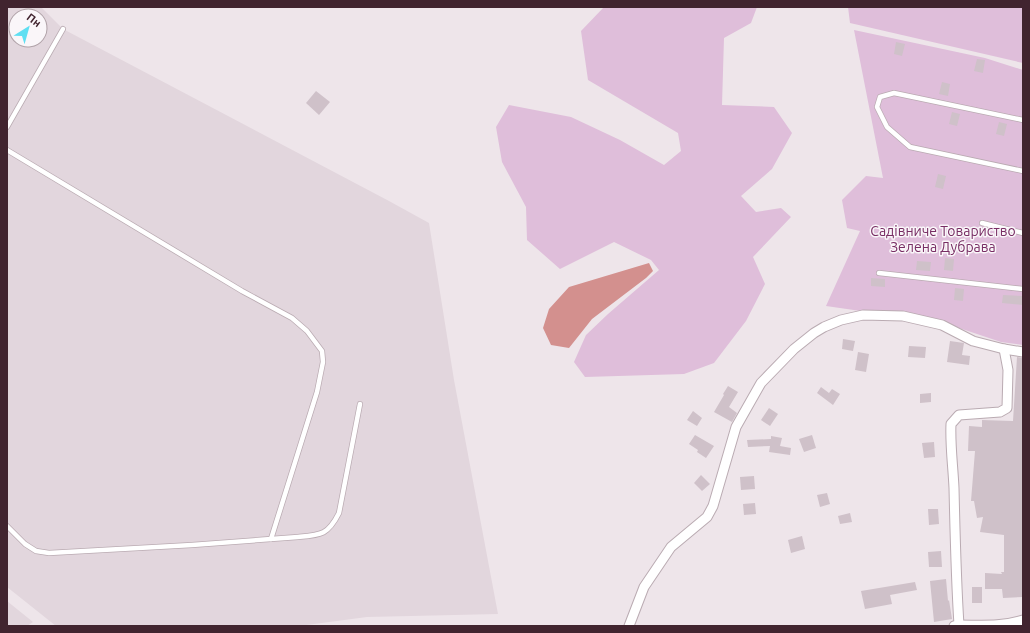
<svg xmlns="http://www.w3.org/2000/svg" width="1030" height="633" font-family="Ubuntu,sans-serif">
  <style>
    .built { fill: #e2d6dd; fill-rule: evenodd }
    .green { fill: #dfbeda }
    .water { fill: #d3908e }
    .building { fill: #cfc1c9 }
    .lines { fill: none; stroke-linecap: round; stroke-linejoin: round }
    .service-casing { stroke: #baabb2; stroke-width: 6 }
    .minor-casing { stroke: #baabb2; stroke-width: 11 }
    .service { stroke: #fff; stroke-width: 4.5 }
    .minor { stroke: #fff; stroke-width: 9 }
    .labels { text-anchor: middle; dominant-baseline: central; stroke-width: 3; stroke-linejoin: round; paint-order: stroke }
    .park-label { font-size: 14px; fill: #782d64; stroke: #faf6f9 }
  </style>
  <rect width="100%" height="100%" fill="#eee5ea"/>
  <!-- built -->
  <g class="built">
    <path d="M7 7H41L63 29 389 201 429 223 454 380 498 614 367 617 299 626H56L7 587ZM16 16H40V40H16Z"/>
    <path d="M7 601 33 622 27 626H7Z"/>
  </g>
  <!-- green -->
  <g class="green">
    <path d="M604 7H757L751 23 724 38 722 105 774 107 792 133 772 169 741 196 756 212 781 208 791 217 753 257 765 284 746 321 714 363 684 374 585 377 574 362 586 335 608 314 659 270 651 260 614 242 560 269 527 240 526 207 502 162 496 127 509 105 571 117 620 140 664 165 681 151 678 133 588 80 581 31Z"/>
    <path d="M848 7H1023V63L850 23Z"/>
    <path d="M854 30 985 58 1023 70V345L1001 342 944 323 826 306 860 231 847 228 842 200 866 176 883 178Z"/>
  </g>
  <!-- water -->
  <path class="water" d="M649 263 653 271 646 278 592 319 569 348 551 345 543 328 549 309 569 287Z"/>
  <!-- building -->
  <g class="building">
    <path d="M896 42 905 44 902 56 894 54Z"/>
    <path d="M977 59 985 60 983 73 974 71Z"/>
    <path d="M942 82 950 84 948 96 939 94Z"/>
    <path d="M316 91 330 102 319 115 306 103Z"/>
    <path d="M952 112 960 114 957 126 949 124Z"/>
    <path d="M999 122 1007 124 1004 136 996 134Z"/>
    <path d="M938 174 946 176 943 189 935 187Z"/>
    <path d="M945 258 954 259 953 271 944 270Z"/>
    <path d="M917 261 931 262 930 271 916 270Z"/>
    <path d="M871 278 885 279V287L871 286Z"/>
    <path d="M955 288 964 289 963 301 954 300Z"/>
    <path d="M1003 295 1023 296V305L1002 303Z"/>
    <path d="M843 339 855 341 853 351 842 349Z"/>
    <path d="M950 341 964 343 962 355 970 356 969 365 947 362Z"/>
    <path d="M909 346 926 347 925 358 908 357Z"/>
    <path d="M858 352 869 354 866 372 855 370Z"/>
    <path d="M1017 357 1023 358V597L1003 598 1002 589H985V573L1002 574 1001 572H1004V535L980 532 983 517 977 518 974 501H971L975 451H968L969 426 982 427V420L1013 421Z"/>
    <path d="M728 386 738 392 729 407 737 413 732 422 714 412 724 395 723 394Z"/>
    <path d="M821 387 829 393 832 389 840 394 833 405 817 393Z"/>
    <path d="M931 393V402L920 403V394Z"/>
    <path d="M769 408 778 414 770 426 761 420Z"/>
    <path d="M693 411 702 418 697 426 687 420Z"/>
    <path d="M695 435 714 446 706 458 697 452 698 450 689 444Z"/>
    <path d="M812 435 816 448 804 452 799 439Z"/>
    <path d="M771 436 782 438 780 446 791 448 790 455 769 452 770 446 748 447 747 440 771 439Z"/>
    <path d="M934 442 935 457 924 458 922 443Z"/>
    <path d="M701 475 710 484 702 491 694 483Z"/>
    <path d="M754 476 755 489 741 490 740 477Z"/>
    <path d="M827 493 830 504 820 507 817 495Z"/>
    <path d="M755 503 756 514 744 515 743 504Z"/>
    <path d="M928 509H938L939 524 929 525Z"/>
    <path d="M850 513 852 522 840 524 838 516Z"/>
    <path d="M802 536 805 549 791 553 788 540Z"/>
    <path d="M941 551 942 567H929L928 552Z"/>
    <path d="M946 579 948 601 949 600 952 619 934 622 930 581Z"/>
    <path d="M915 582 917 590 890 595 892 604 865 609 861 591Z"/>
    <rect x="972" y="587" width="10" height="16"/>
  </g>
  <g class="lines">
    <defs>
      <g id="service">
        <path d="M1023 120 894 93 880 97 877 107 887 127 910 147 1023 171"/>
        <path d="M7 127 63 29"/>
        <path d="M7 150 242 291 292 318 307 331 322 351 323 362 317 392 271 539"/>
        <path d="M982 223 1023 233"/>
        <path d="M879 273 1023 289"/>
        <path d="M7 526 25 544 36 551 49 553 192 545 298 537C321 535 328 535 339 513L360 404"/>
      </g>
      <g id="minor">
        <path d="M959 625C956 579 955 534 954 488 953 466 950 445 951 424L959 415 1000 412 1007 408 1008 370 1004 349"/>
        <path d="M629 626 644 587 671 547 707 517 713 506 736 427 761 383 794 349 814 333 824 327 841 320 863 315 903 316 942 325 973 341 1004 349 1023 352"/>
        <path d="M954 626 959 625C981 625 1002 627 1023 620"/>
      </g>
    </defs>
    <!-- service casing -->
    <use href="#service" class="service-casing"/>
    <!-- minor casing -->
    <use href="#minor" class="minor-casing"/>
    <!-- service -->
    <use href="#service" class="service"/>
    <!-- minor -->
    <use href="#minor" class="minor"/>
  </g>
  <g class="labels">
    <!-- park labels -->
    <g class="park-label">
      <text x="943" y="231">Садівниче Товариство<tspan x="943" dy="16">Зелена Дубрава</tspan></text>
    </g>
  </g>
  <!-- border -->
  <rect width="1030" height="633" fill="none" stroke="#41242f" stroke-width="16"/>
  <!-- north arrow -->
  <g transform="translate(28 28) rotate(37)"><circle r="19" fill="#faf6f9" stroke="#b0a2a8"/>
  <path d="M0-3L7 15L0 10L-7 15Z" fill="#5fdff2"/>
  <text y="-6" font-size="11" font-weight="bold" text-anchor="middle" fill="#41242f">Пн</text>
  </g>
</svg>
